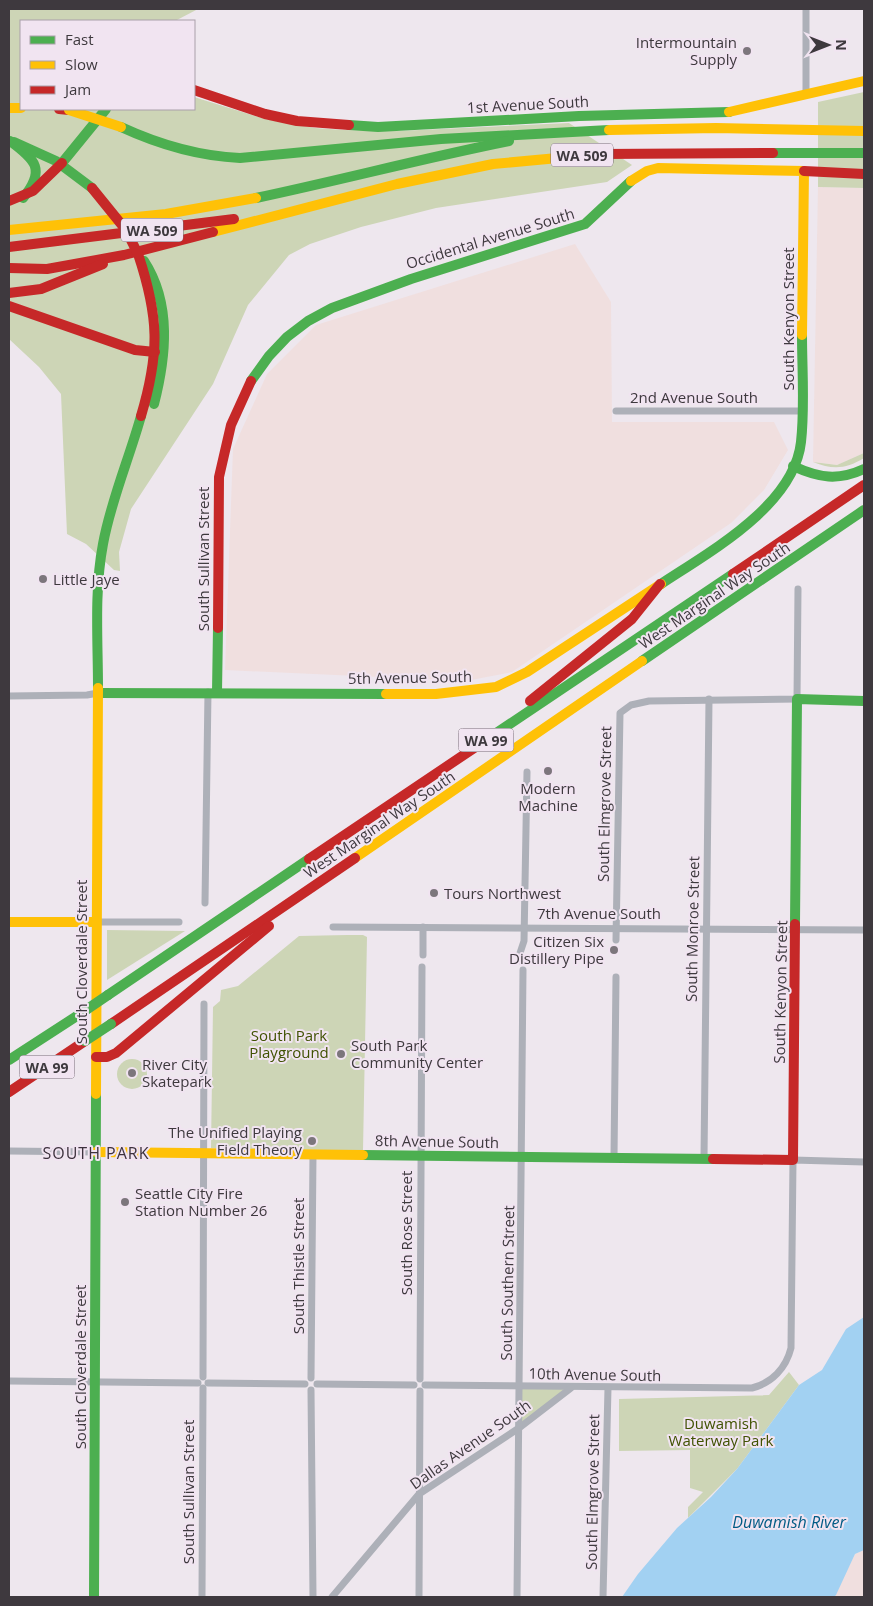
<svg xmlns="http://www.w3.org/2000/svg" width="873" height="1606" font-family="'Open Sans',sans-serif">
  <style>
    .industrial { fill: #f0dfdf }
    .green { fill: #cdd5b6 }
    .water { fill: #a2d1f2 }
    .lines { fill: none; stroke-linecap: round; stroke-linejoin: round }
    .street { stroke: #adb0b8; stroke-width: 7 }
    .fast { stroke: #4caf50; stroke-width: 10 }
    .slow { stroke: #ffc107; stroke-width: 10 }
    .jam { stroke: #c62828; stroke-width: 10 }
    .fast-bridge { stroke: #4caf50; stroke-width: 10 }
    .slow-bridge { stroke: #ffc107; stroke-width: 10 }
    .jam-bridge { stroke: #c62828; stroke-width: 10 }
    .poi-dot { fill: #7c767c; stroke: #f1e4f1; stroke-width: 2 }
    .labels { text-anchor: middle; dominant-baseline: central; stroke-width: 4; stroke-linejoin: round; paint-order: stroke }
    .shield { fill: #f1e4f1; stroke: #746c74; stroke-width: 1 }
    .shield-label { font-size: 14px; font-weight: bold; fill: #3e393e }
    .poi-label { font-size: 15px; fill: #3e393e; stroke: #f1e4f1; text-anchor: start }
    .street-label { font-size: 15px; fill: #3e393e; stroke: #f1e4f1 }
    .park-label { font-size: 15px; fill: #405202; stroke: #f1e4f1 }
    .neighbourhood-label { font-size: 16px; letter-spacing: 1px; fill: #3d323d; stroke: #f1e4f1 }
    .water-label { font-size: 16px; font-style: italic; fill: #005b85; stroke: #f1e4f1 }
  </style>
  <rect width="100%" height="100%" fill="#eee7ee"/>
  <!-- industrial -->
  <g class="industrial">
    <path d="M818 187 864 188V453L837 465 813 462Z"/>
    <path d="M575 244 611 302 612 422H774L788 450 764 490 731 523 512 672 466 681 225 670 233 449 267 374 316 325Z"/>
    <path d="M864 1550V1597H834L855 1554Z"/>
  </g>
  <!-- green -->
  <g class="green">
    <path d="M9 9H198L175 21H21V109H194V97L265 119 315 128 344 130 398 131 569 123 632 165 607 182 436 208 361 227 310 244 289 255 248 305 213 384 131 509 119 552 120 571 114 570 86 544 67 534 61 394 39 367 9 339Z"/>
    <path d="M864 92V188L818 187V102Z"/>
    <path d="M864 453V458C846 469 833 470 813 462L837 465Z"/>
    <path d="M107 930 185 931 107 980Z"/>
    <path d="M347 935H363L367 937 363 1151 211 1148 213 1007 220 1001 221 990 238 986 299 936Z"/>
    <circle cx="132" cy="1074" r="15"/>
    <path d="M789 1372 799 1385 737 1469 688 1518V1507L703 1492 690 1488V1450L619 1451V1399L769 1395Z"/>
    <path d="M519 1386 566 1388 519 1428Z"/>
  </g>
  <!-- water -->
  <path class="water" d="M864 1317V1550L855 1554 836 1595 834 1597H622L638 1574 677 1528 711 1497 737 1469 799 1385 822 1370 846 1329Z"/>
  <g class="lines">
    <!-- street -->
    <g class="street">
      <path d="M806 9V94"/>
      <path d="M616 411H802"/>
      <path d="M9 696 87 695 98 693"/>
      <path d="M205 903 208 692"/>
      <path d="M96 922H179"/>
      <path d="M333 927 864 930"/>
      <path d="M616 940 620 713 631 705 649 701 797 699 798 589"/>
      <path d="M423 955V927"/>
      <path d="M521 961 520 953 524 941 527 772"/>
      <path d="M9 1151 96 1152"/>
      <path d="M614 1158 616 977"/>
      <path d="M704 1159 709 699"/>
      <path d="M203 1377 204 1004"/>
      <path d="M311 1378 313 1154"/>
      <path d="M420 1379 422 967"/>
      <path d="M9 1381 198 1383"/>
      <path d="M208 1383 305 1384"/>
      <path d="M317 1384 414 1385"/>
      <path d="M425 1385 752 1388C772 1383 786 1368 791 1348L793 1160 864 1162"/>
      <path d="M311 1390 313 1597"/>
      <path d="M202 1597 203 1388"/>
      <path d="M332 1597 419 1494 519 1428 571 1388"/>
      <path d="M419 1597 420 1391"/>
      <path d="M517 1597 523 970"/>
      <path d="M603 1597 608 1388"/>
    </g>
    <!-- fast -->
    <g class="fast">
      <path d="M349 125 378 127 579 116 729 112"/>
      <path d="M121 127C160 145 197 156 240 158L441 139 609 130"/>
      <path d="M10 141C36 160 46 170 23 198"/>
      <path d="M14 142 56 161 92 188"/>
      <path d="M773 153H864"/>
      <path d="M62 163 106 109"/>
      <path d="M256 198C341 180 424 158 509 141"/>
      <path d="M144 261C172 304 166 357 154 404"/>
      <path d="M251 381 269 356 287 337 308 321 332 308 411 279 585 224 631 181"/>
      <path d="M793 466C819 478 838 481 864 469"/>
      <path d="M661 584C709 552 794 506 801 442 805 407 802 370 802 335"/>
      <path d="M642 661 864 510"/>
      <path d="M98 688C98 641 94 591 103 544 111 500 129 459 141 416"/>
      <path d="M217 692 218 628"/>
      <path d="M98 693 386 694"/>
      <path d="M486 740 733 574"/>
      <path d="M795 924 797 699 864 701"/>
      <path d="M108 995 309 859"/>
      <path d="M9 1060 83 1012"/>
      <path d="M363 1155 713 1159"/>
      <path d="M94 1597 96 1094"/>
    </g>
    <!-- slow -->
    <g class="slow">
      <path d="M9 108H21"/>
      <path d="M729 112 864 81"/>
      <path d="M609 130 716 128 864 131"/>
      <path d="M631 181 647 171 658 168 804 171 802 335"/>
      <path d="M9 230 166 214 256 198"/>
      <path d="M213 232 397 184 493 164 601 154"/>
      <path d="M386 694H436L496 687 527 672 661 584"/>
      <path d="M355 858 642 661"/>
      <path d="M9 922H96"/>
      <path d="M96 1094 98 688"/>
      <path d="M96 1152 363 1155"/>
    </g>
    <!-- jam -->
    <g class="jam">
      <path d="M194 90 265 114 297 121 349 125"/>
      <path d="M59 109 69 110"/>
      <path d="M601 154 773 153"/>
      <path d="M804 171 864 174"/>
      <path d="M9 201 33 191 62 163"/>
      <path d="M9 247 234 219"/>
      <path d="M138 254C159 317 160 352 141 416"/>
      <path d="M9 268 47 269 124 255 213 232"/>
      <path d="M9 293 41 289 103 264"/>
      <path d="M9 306 135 350 155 352"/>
      <path d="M733 574 864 485"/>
      <path d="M218 628 219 477 231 425 251 381"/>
      <path d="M530 701 632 619 660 584"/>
      <path d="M309 859 486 740"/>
      <path d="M111 1024 355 858"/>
      <path d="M96 1057H107L116 1053 269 926"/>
      <path d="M9 1092 85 1041"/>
      <path d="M713 1159 793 1160 795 924"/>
    </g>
    <!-- fast-bridge -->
    <g class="fast-bridge">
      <path d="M83 1012 108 995"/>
      <path d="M85 1041 111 1024"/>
    </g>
    <!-- slow-bridge -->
    <path class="slow-bridge" d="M69 110 121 127"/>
    <!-- jam-bridge -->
    <path class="jam-bridge" d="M92 188 126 230 138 254"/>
  </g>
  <!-- markers -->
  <g class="poi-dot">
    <circle cx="747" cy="51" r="5"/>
    <circle cx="43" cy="579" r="5"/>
    <circle cx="548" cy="771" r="5"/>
    <circle cx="434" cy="893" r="5"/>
    <circle cx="614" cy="950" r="5"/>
    <circle cx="341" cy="1054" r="5"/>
    <circle cx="132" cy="1073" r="5"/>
    <circle cx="312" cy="1141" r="5"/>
    <circle cx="125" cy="1202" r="5"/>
  </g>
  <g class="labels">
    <!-- shield labels -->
    <g class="shield">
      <rect x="551" y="143.5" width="62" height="23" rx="4"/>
      <rect x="121" y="218.5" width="62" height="23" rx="4"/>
      <rect x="458.5" y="728.5" width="55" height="23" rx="4"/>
      <rect x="19.5" y="1055.5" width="55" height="23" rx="4"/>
    </g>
    <g class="shield-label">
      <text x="582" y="155">WA 509</text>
      <text x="152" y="230">WA 509</text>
      <text x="486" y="740">WA 99</text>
      <text x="47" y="1067">WA 99</text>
    </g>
    <!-- poi labels -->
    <g class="poi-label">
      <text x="737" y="42" text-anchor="end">Intermountain<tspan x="737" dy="17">Supply</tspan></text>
      <text x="53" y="579">Little Jaye</text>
      <text x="548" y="788" text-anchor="middle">Modern<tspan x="548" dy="17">Machine</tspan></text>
      <text x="444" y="893">Tours Northwest</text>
      <text x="604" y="941" text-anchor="end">Citizen Six<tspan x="604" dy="17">Distillery Pipe</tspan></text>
      <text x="351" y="1045">South Park<tspan x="351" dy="17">Community Center</tspan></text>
      <text x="142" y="1064">River City<tspan x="142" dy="17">Skatepark</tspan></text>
      <text x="302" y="1132" text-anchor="end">The Unified Playing<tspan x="302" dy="17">Field Theory</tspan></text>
      <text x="135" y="1193">Seattle City Fire<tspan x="135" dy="17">Station Number 26</tspan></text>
    </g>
    <!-- street labels -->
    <g class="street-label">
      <text transform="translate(528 104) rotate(-3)">1st Avenue South</text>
      <text transform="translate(490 238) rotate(-17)">Occidental Avenue South</text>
      <text transform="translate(788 319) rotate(-90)">South Kenyon Street</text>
      <text x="694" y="397">2nd Avenue South</text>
      <text transform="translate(203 559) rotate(-90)">South Sullivan Street</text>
      <text transform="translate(714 595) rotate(-34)">West Marginal Way South</text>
      <text transform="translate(410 677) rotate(-1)">5th Avenue South</text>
      <text transform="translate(604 804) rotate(-89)">South Elmgrove Street</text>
      <text transform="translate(379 824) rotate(-34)">West Marginal Way South</text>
      <text x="599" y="913">7th Avenue South</text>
      <text transform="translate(692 929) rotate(-89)">South Monroe Street</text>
      <text transform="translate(81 962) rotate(-90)">South Cloverdale Street</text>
      <text transform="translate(780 992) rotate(-89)">South Kenyon Street</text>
      <text transform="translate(437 1141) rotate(1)">8th Avenue South</text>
      <text transform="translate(406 1233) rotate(-90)">South Rose Street</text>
      <text transform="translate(298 1266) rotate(-90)">South Thistle Street</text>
      <text transform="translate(507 1283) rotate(-89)">South Southern Street</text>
      <text transform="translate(80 1367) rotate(-90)">South Cloverdale Street</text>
      <text transform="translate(595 1374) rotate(1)">10th Avenue South</text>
      <text transform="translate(470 1444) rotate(-35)">Dallas Avenue South</text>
      <text transform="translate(188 1492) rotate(-90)">South Sullivan Street</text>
      <text transform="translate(592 1492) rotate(-89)">South Elmgrove Street</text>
    </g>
    <!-- park labels -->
    <g class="park-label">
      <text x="289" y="1035">South Park<tspan x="289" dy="17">Playground</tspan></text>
      <text x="721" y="1423">Duwamish<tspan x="721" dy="17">Waterway Park</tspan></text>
    </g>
    <!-- neighbourhood labels -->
    <g class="neighbourhood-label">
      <text x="96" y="1153">SOUTH PARK</text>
    </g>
    <!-- water labels -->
    <g class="water-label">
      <text x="789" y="1522">Duwamish River</text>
    </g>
  </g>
  <!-- border -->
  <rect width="873" height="1606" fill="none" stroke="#3e393e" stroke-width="20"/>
  <!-- legend -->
  <rect x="20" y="20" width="175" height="90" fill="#f1e4f1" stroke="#a9a0a9"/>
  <rect x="30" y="36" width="25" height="8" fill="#4caf50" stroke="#a9a0a9"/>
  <text x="65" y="45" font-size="15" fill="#3e393e">Fast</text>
  <rect x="30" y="61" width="25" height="8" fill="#ffc107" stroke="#a9a0a9"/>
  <text x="65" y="70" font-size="15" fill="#3e393e">Slow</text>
  <rect x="30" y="86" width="25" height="8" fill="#c62828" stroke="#a9a0a9"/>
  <text x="65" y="95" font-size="15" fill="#3e393e">Jam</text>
  <!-- north arrow -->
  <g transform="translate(828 45) rotate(90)" stroke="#f1e4f1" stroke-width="4" paint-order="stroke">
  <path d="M0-4L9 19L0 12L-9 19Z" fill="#3e393e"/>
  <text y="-8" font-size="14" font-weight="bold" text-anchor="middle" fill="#3e393e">N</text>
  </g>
</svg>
